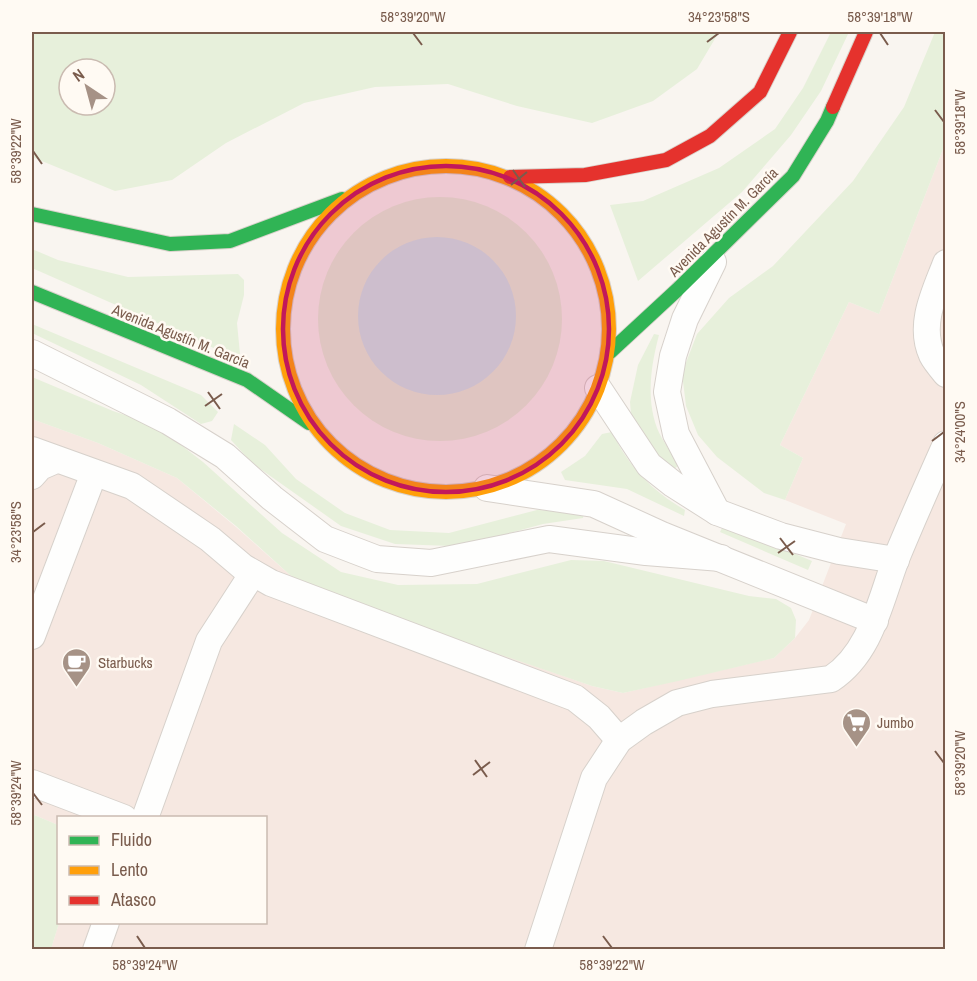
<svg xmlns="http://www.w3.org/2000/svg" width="977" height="981" font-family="'Archivo Narrow',sans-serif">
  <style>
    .commercial { fill: #f6e8e1 }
    .green { fill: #e7f0db; fill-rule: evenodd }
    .water { fill: #d0e8ea }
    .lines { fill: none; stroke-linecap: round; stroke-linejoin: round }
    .lane-casing { stroke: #d7d1cb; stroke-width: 28 }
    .fast-casing { stroke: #d9d2cb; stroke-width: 16 }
    .slow-casing { stroke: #d9d2cb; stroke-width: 16 }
    .jam-casing { stroke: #d9d2cb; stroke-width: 16 }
    .lane { stroke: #fefefd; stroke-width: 26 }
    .fast { stroke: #30b455; stroke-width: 14 }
    .slow { stroke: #ff9f0a; stroke-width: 14 }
    .jam { stroke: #e5322d; stroke-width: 14 }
    .marked { fill: #c2185b; fill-opacity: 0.2; stroke: #c2185b; stroke-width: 4.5; stroke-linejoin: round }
    .ticks { fill: none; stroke: #7a5c4d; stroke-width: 2 }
    .labels { text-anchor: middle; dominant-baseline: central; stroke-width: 5; stroke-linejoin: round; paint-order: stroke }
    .street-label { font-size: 15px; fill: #7a5c4d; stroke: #fffaf3 }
    .poi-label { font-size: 15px; fill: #7a5c4d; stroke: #fffaf3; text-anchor: start }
    .neatline { fill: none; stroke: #7a5c4d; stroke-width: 2 }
    .ticks-label { font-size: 15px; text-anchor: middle; fill: #7a5c4d }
  </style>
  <rect width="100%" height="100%" fill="#f9f5f0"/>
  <!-- commercial -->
  <path class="commercial" d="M945 144V949H51L59 923 266 922V818H58V825L32 814V419L98 443 177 478 236 527 290 575 425 628 592 686 623 693 774 658 795 638 809 620 846 524 785 500 803 458 780 445 849 302 879 314Z"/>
  <!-- green -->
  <g class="green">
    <path d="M32 32H719L697 69 653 101 592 123 517 106 448 84 375 87 304 103 226 143 172 180 115 191 32 157ZM69 69H105V105H69Z"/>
    <path d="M831 32H849L821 91 791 135 742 192 638 281 610 205 643 201 719 168 775 129 803 88Z"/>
    <path d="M935 32H945V144L879 314 849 302 780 445 803 458 785 500 764 493 717 457 698 435 686 406 682 373 697 334 729 298 773 266 853 181 904 107Z"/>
    <circle cx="440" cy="319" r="122"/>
    <path d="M32 249 58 260 128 277 238 274 244 280V295L237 323 240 354 234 357 32 268Z"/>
    <path d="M32 324 201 395 218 412 212 421 201 424 141 385 32 333Z"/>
    <path d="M654 334 659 335C651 365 646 398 657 428 662 441 672 453 679 465L674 469 650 449 632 426 630 402 638 365Z"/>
    <path d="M32 377 113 411 155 425 203 462 282 533 341 572 398 585 477 584 571 560 604 561 749 596 776 599 791 608 796 620 795 638 774 658 678 681 623 693 592 686 326 595 290 575 236 526 177 478 98 443 32 419Z"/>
    <path d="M234 424 265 445 296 479 345 513 390 530 449 533 537 510 584 512 583 518 543 524 492 538 451 546 395 544 341 526 252 463 231 440Z"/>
    <path d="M612 432C628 466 652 491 685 510L684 516 627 489 565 480 561 472 585 456 602 434Z"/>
    <path d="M724 524 812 561 808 570 720 532Z"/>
    <path d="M32 814 58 825 59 923 51 949H32Z"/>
  </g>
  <!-- water -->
  <circle class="water" cx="437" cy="316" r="79"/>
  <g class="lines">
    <defs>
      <g id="lane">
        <path d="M713 262 685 319 673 356 667 392 676 434 717 512"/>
        <path d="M946 263C935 292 918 324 932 355 935 361 941 368 946 374"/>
        <path d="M32 353 168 421 225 456 272 498 325 539 377 559 431 563 549 539 646 552 721 558"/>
        <path d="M598 388 649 465 673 484 717 512 781 536 839 551 896 560"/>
        <path d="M32 450 132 486 210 539 243 567 271 583 575 698 599 717 619 740"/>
        <path d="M32 476 40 467 56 460"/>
        <path d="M487 488 594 504 662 535 875 621"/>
        <path d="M32 636 94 473"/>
        <path d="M32 783 124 818"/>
        <path d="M145 818 209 641 253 573"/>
        <path d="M96 950 106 922"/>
        <path d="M538 950 594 778 619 740 644 722 677 703 712 694 831 679C871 653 880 601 896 559 912 520 929 482 946 444"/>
      </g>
      <g id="fast">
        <path d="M32 214 170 244 230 241 342 199"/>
        <path d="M32 292 247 380 309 423"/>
        <path d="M610 352 677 290 793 176 827 121 833 107"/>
      </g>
      <circle id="slow" cx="446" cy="329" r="163"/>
      <g id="jam">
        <path d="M833 107 866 32"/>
        <path d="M510 177 585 175 666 160 710 136 760 92 790 32"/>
      </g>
    </defs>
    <!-- lane casing -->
    <use href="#lane" class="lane-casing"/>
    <!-- fast casing -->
    <use href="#fast" class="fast-casing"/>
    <!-- slow casing -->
    <use href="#slow" class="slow-casing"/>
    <!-- jam casing -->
    <use href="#jam" class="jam-casing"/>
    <!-- lane -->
    <use href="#lane" class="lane"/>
    <!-- fast -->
    <use href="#fast" class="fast"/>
    <!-- slow -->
    <use href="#slow" class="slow"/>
    <!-- jam -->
    <use href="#jam" class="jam"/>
  </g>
  <!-- marked area -->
  <path class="marked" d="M283 329a163 163 0 1 1 326 0a163 163 0 1 1-326 0Z"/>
  <!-- ticks -->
  <path class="ticks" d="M413 33 422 45M880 33 888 45M707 42 719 33M935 110 944 122M33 151 42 164M513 170 525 187M511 185 527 172M208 392 220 409M205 406 222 394M932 441 944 432M33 532 45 523M780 538 793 555M778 553 795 541M935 751 944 763M475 760 487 777M473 775 490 762M33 793 42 805M137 936 145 948M603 936 612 948"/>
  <!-- icons -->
  <defs>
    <symbol id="cafe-pin" viewBox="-11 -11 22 30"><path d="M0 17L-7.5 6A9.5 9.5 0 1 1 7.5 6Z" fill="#a69286" stroke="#fffaf3"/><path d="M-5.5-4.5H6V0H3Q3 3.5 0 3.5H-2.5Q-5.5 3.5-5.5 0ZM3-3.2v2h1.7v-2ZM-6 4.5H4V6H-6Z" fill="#fff"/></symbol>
    <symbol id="supermarket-pin" viewBox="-11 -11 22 30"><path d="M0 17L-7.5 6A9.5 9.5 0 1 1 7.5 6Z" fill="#a69286" stroke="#fffaf3"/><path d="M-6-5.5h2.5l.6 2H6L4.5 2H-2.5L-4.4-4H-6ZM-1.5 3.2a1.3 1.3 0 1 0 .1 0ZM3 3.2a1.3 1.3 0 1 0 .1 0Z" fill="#fff"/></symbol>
  </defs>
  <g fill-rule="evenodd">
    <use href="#cafe-pin" x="60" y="646" width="33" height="45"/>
    <use href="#supermarket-pin" x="840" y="706" width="33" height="45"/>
  </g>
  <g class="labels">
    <!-- street labels -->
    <g class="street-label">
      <text transform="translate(723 222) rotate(-45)">Avenida Agustín M. García</text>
      <text transform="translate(181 336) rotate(22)">Avenida Agustín M. García</text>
    </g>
    <!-- poi labels -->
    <g class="poi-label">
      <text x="98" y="662">Starbucks</text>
      <text x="877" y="722">Jumbo</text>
    </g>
  </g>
  <!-- border -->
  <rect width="977" height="981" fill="none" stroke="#fffaf3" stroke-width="66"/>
  <!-- legend -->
  <rect x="57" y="816" width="210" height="108" fill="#fffaf3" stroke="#cabbb1" stroke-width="1.5"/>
  <rect x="69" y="836" width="30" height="9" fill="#30b455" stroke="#cabbb1" stroke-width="1.5"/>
  <text x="111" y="846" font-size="18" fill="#7a5c4d">Fluido</text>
  <rect x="69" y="866" width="30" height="9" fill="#ff9f0a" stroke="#cabbb1" stroke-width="1.5"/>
  <text x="111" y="876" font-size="18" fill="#7a5c4d">Lento</text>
  <rect x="69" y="896" width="30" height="9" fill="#e5322d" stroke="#cabbb1" stroke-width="1.5"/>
  <text x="111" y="906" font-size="18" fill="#7a5c4d">Atasco</text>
  <!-- north arrow -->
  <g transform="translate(87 87) rotate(324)"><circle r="28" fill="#fffaf3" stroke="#cabbb1" stroke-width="1.5"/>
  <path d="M0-4.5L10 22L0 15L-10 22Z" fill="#a69286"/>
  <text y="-9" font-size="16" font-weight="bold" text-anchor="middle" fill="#7a5c4d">N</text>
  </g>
  <rect x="33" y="33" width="911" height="915" class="neatline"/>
  <g class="ticks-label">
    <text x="413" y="22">58°39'20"W</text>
    <text x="719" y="22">34°23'58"S</text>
    <text x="880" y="22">58°39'18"W</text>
    <text transform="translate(960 122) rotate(-90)" y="5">58°39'18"W</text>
    <text transform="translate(16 151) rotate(-90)" y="5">58°39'22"W</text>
    <text transform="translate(960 432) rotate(-90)" y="5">34°24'00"S</text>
    <text transform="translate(16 532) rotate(-90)" y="5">34°23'58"S</text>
    <text transform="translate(960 763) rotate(-90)" y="5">58°39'20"W</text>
    <text transform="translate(16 793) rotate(-90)" y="5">58°39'24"W</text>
    <text x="145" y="970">58°39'24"W</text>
    <text x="612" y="970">58°39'22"W</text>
  </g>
</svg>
